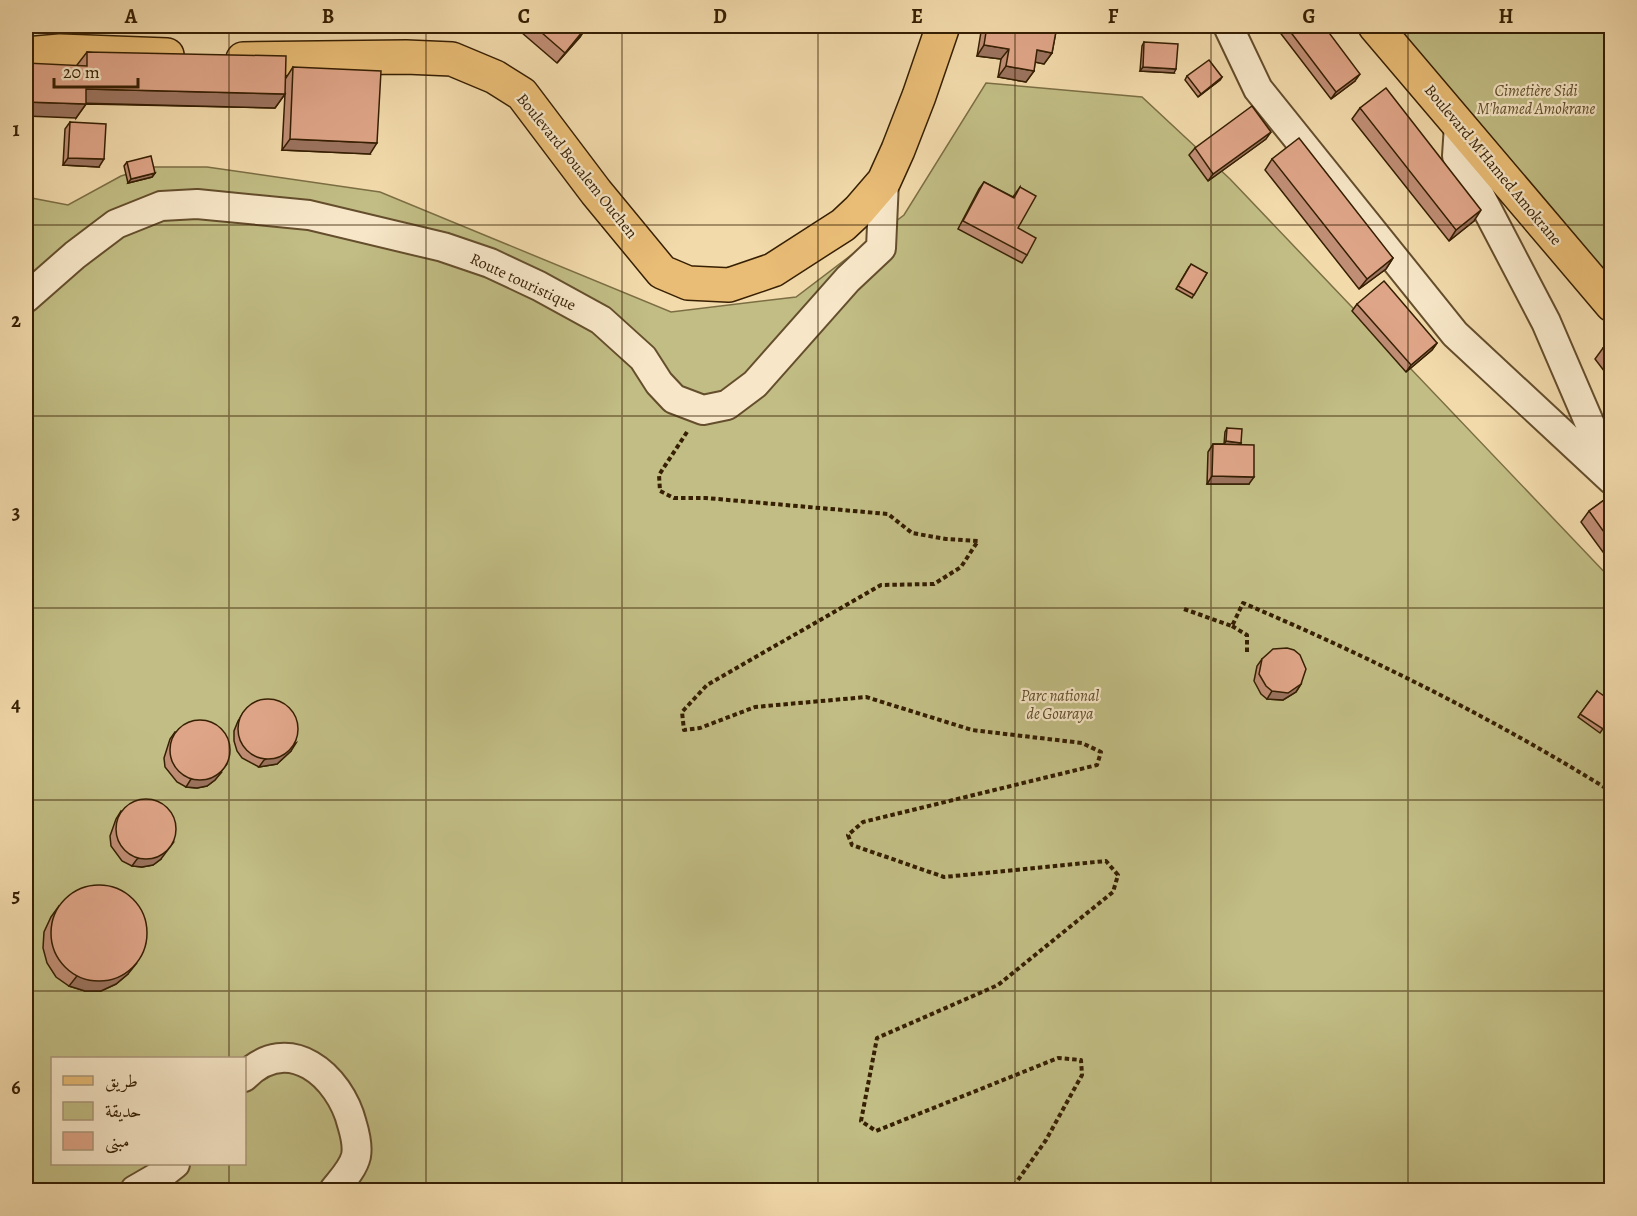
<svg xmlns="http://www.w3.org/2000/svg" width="1637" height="1216" font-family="Alegreya,Amiri,serif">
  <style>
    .green { fill: #c1bd84; stroke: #7c6e44; stroke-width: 1.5; fill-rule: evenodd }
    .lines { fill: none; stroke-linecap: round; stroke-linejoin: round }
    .minor-casing { stroke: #654e2d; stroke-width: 32 }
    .major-casing { stroke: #361f03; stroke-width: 36 }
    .path { stroke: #361f03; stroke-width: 4; stroke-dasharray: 4.5 3; stroke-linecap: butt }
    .minor { stroke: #f7e7c8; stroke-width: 28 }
    .major { stroke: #e9bd76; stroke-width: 33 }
    .wall { fill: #c08e75; stroke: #361f03; stroke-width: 1.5 }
    .shaded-wall { fill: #9c745f; stroke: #361f03; stroke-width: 1.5 }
    .building { fill: #dfa588; stroke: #361f03; stroke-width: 1.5 }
    .grid { fill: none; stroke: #361f03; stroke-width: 1.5; stroke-opacity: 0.55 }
    .labels { text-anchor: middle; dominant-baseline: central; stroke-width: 4.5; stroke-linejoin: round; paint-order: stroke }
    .park-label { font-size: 16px; font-style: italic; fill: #604e2a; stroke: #f7e7c8 }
    .street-label { font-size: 16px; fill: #361f03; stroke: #f7e7c8 }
    .neatline { fill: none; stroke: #361f03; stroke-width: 2 }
    .grid-label { font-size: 20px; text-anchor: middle; font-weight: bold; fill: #361f03 }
  </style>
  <rect width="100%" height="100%" fill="#f2daab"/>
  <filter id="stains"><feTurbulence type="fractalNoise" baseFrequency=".00333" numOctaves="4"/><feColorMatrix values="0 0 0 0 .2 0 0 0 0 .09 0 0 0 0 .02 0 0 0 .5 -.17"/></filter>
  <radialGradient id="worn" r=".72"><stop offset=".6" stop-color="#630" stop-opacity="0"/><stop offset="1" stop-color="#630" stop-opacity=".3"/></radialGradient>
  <!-- green -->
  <g class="green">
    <path d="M1375 26H1611V305Z"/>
    <path d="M986 83 1142 97 1230 179 1611 579V1190H26V197L68 205 121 176 150 167H207L380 192 671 312 796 297 904 215ZM52 1058H244V1164H52Z"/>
  </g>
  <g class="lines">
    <defs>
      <g id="minor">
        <path d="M1228 26 1258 89 1455 334 1612 480"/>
        <path d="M1459 125 1457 156 1479 194 1546 322 1611 473"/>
        <path d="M26 298 75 255 116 224 161 206 197 204 309 215 443 247 490 263 539 286 601 320 643 358 659 383 674 399 703 410 727 405 755 384 848 279 881 248 884 181"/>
        <path d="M244 1077C289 1031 340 1076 352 1124 355 1134 358 1146 356 1156 353 1169 341 1181 334 1190"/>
        <path d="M135 1190 161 1175 175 1164"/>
      </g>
      <g id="major">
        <path d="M1375 26 1612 305"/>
        <path d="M26 54 60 51 167 55"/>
        <path d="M243 59 406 57 452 59 495 77 522 94 596 192 662 272 688 283 729 285 773 270 843 225 859 210 884 181 898 150 919 96 943 26"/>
      </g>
    </defs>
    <!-- minor casing -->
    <use href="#minor" class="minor-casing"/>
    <!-- major casing -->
    <use href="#major" class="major-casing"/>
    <!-- path -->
    <g class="path">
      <path d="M687 432 659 475 660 491 674 498H706L888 514 912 533 946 539 978 541 961 567 934 584 881 585 707 685 682 712 684 730 700 728 755 707 866 697 972 730 1082 743 1101 752 1097 765 863 822 848 835 852 845 944 877 1106 861 1118 875 1113 892 998 985 877 1038 861 1121 876 1131 1058 1058 1081 1060 1082 1075 1046 1140 1011 1190"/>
      <path d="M1184 609 1232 626 1243 603C1370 657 1495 719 1612 792"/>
      <path d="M1232 626 1247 635V654"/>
    </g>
    <!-- minor -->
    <use href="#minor" class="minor"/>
    <!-- major -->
    <use href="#major" class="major"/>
  </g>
  <!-- wall -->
  <g class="wall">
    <path d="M514 26H587L580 37 557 63Z"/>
    <path d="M982 26H1057L1052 53 1044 64 1035 62 1034 71 1026 82 998 77 1001 59 977 56Z"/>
    <path d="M1275 26H1324L1355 81 1331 99Z"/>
    <path d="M1144 42 1174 73 1140 71 1142 46Z"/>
    <path d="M87 52 286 78 293 67 370 154 282 150 285 94 275 108 86 104 76 118 77 65Z"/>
    <path d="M1187 76 1222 77 1220 80 1198 97 1185 80Z"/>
    <path d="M1360 108 1474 221 1449 241 1352 119Z"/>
    <path d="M70 122 99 167 63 165 65 129Z"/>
    <path d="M1266 139 1208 181 1189 155 1195 148Z"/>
    <path d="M1272 159 1393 258 1386 269 1359 289 1265 170Z"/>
    <path d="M127 162 155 173 152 177 128 183 124 166Z"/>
    <path d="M984 182 1013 197 1020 187 1018 228 1027 255 1022 263 958 229 979 189Z"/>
    <path d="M1189 267 1207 273 1192 298 1176 289Z"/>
    <path d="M1357 304 1437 343 1432 350 1406 372 1352 311Z"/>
    <path d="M1611 342V380L1595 359 1603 348Z"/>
    <path d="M1227 428 1241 443 1240 445 1249 484H1207L1208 452 1213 444H1224L1225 432Z"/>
    <path d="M1611 495V563L1581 522 1589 511Z"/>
    <path d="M1262 659 1301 684 1296 692 1283 700 1267 699 1261 694 1254 681 1257 666Z"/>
    <path d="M1597 691 1611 717 1600 733 1578 717Z"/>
    <path d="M243 713 291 751 277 764 259 767 242 758 237 751 234 741V731L238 721Z"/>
    <path d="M175 732 227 764 215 780 207 786 197 788 186 787 177 782 165 767 164 758 170 739Z"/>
    <path d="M121 811 161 859 153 865 142 867 132 866 122 861 111 846 110 836 116 819Z"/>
    <path d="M59 906 128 974 116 984 101 991H85L69 986 56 977 47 963 43 948 44 932 51 917Z"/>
  </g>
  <!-- shaded-wall -->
  <g class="shaded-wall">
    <path d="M587 26 580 37 557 63 565 53Z"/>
    <path d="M984 45 1009 49 1001 59 977 56Z"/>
    <path d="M1037 50 1052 53 1044 64 1030 61Z"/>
    <path d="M1006 66 1034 71 1026 82 998 77Z"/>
    <path d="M1143 67 1176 69 1174 73 1140 71Z"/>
    <path d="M1360 74 1355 81 1331 99 1336 92Z"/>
    <path d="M1222 77 1220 80 1198 97 1201 94Z"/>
    <path d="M86 89 285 94 275 108 76 103Z"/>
    <path d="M26 102 86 104 76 118 26 116Z"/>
    <path d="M1271 132 1266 139 1208 181 1213 174Z"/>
    <path d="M290 139 377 143 370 154 282 150Z"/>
    <path d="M68 158 104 159 99 167 63 165Z"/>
    <path d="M155 173 152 177 128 183 131 179Z"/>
    <path d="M1481 210 1474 221 1449 241 1456 230Z"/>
    <path d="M1393 258 1386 269 1359 289 1367 279Z"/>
    <path d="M1437 343 1432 350 1406 372 1411 365Z"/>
    <path d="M1226 441 1241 443 1239 446 1224 445Z"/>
    <path d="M1212 476 1254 477 1249 484H1207Z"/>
    <path d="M1301 684 1296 692 1283 700 1267 699 1272 691Z"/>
    <path d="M296 743 291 751 277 764 259 767 264 760Z"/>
    <path d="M221 773 215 780 207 786 197 788 186 787 191 779Z"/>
    <path d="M173 843 161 859 153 865 142 867 132 866 137 859Z"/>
    <path d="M136 964 128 974 116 984 101 991H85L69 986 77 976Z"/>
  </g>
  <!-- building -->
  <g class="building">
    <path d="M534 26H587L565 53Z"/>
    <path d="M987 26H1057L1052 53 1037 50 1034 71 1006 66 1009 49 984 45Z"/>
    <path d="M1286 26H1324L1360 74 1336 92Z"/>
    <path d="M1144 42 1178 44 1176 69 1143 67Z"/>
    <path d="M87 52 286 56 285 94 86 89V104L26 102V63L87 66Z"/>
    <path d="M1209 60 1222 77 1201 94 1187 76Z"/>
    <path d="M293 67 381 71 377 143 290 139Z"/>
    <path d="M1386 88 1481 210 1456 230 1360 108Z"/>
    <path d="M1252 106 1271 132 1213 174 1195 148Z"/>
    <path d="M70 122 106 124 104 159 68 158Z"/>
    <path d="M1299 138 1393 258 1367 279 1272 159Z"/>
    <path d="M151 156 155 173 131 179 127 162Z"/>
    <path d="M984 182 1014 198 1020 187 1036 196 1018 228 1036 238 1027 255 963 221Z"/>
    <path d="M1191 264 1207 273 1194 295 1178 286Z"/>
    <path d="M1384 281 1437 343 1411 365 1357 304Z"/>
    <path d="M1611 342V360L1603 348Z"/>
    <path d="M1227 428 1242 429 1241 443 1226 441Z"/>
    <path d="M1213 444 1254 445V477L1212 476Z"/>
    <path d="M1611 495V542L1589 511Z"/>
    <path d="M1287 648 1294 650 1300 655 1306 669 1301 684 1288 693 1272 691 1266 686 1259 674 1262 659 1273 649Z"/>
    <path d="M1597 691 1611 701V717L1603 729 1580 714Z"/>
    <circle cx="268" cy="729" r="30"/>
    <circle cx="200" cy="750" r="30"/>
    <circle cx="146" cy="829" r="30"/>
    <circle cx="99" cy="933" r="48"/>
  </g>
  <!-- grid -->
  <path class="grid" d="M229 26V1058M426 26V1190M622 26V1190M818 26V1190M1015 26V1190M1211 26V1190M1408 26V1190M26 225H1612M26 416H1612M26 608H1612M26 800H1612M26 991H1612M229 1164V1190"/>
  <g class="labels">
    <!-- park labels -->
    <g class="park-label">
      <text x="1536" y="91">Cimetière Sidi<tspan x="1536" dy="18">M'hamed Amokrane</tspan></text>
      <text x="1060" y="696">Parc national<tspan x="1060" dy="18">de Gouraya</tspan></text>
    </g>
    <!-- street labels -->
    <g class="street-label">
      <text transform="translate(1493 165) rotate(50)">Boulevard M'Hamed Amokrane</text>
      <text transform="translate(577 166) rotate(51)">Boulevard Boualem Ouchen</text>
      <text transform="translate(523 282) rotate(25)">Route touristique</text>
    </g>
  </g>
  <!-- margin -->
  <rect width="1637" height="1216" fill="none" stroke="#f2daab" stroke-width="66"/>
  <!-- legend -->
  <rect x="51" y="1057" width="195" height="108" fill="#f7e7c8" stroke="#aa9779" stroke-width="1.5"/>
  <rect x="63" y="1076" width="30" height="9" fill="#e9bd76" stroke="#aa9779" stroke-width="1.5"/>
  <text x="105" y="1087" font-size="18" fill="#361f03">طريق</text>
  <rect x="63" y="1102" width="30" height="18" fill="#c1bd84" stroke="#aa9779" stroke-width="1.5"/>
  <text x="105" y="1117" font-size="18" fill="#361f03">حديقة</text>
  <rect x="63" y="1132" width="30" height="18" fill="#dfa588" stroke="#aa9779" stroke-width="1.5"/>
  <text x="105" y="1147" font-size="18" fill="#361f03">مبنى</text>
  <!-- scale -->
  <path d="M54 78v9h84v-9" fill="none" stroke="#361f03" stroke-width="3"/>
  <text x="63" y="78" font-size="18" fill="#361f03" stroke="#f7e7c8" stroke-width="4.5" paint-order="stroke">20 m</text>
  <rect x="33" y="33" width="1571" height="1150" class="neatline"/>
  <g class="grid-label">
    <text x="131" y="23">A</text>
    <text x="328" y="23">B</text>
    <text x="524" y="23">C</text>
    <text x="720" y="23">D</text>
    <text x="917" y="23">E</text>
    <text x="1113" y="23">F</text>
    <text x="1309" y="23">G</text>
    <text x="1506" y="23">H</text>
    <text x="16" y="136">1</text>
    <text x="16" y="327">2</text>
    <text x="16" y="519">3</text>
    <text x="16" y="711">4</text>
    <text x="16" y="902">5</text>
    <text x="16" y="1094">6</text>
  </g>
  <rect width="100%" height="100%" filter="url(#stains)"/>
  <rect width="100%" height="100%" fill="url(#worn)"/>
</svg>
